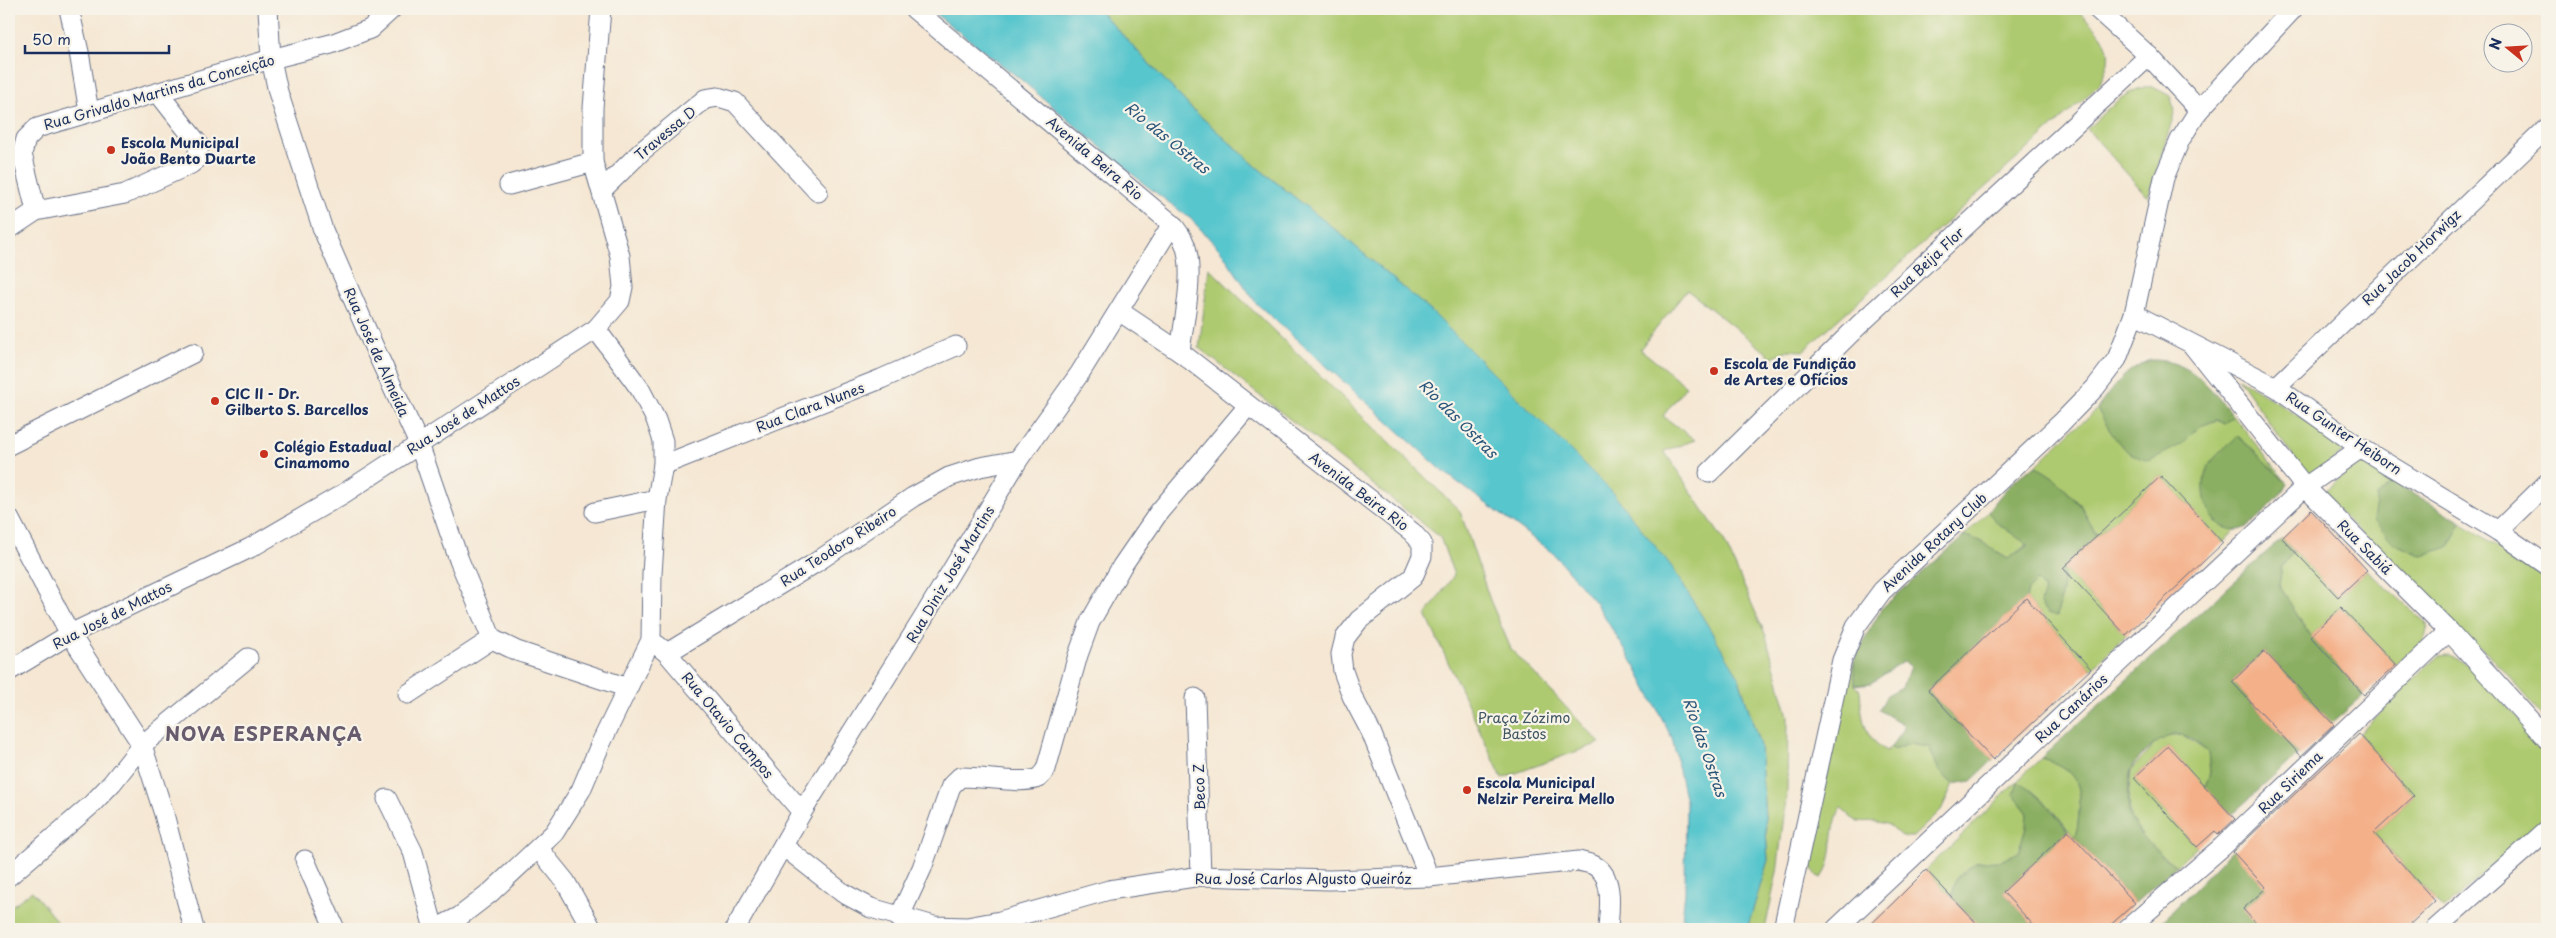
<svg xmlns="http://www.w3.org/2000/svg" width="2556" height="938" font-family="'Playpen Sans',sans-serif">
  <style>
    .green { fill: #aeca70; stroke: #647c67 }
    .forest { fill: #8aae62; stroke: #526e60 }
    .water { fill: #58c6cd; stroke: #3a7a96 }
    .building { fill: #f4b089 }
    .lines { fill: none; stroke-linecap: round; stroke-linejoin: round }
    .minor-casing { stroke: #676f87; stroke-width: 21 }
    .minor { stroke: #fff; stroke-width: 19 }
    .poi-dot { fill: #c8321e; stroke: #f7f3e8; stroke-width: 2 }
    .labels { text-anchor: middle; dominant-baseline: central; stroke-width: 4.5; stroke-linejoin: round; paint-order: stroke }
    .street-label { font-size: 14px; fill: #1b2f5e; stroke: #f7f3e8 }
    .poi-label { font-size: 14px; font-weight: bold; fill: #1b2f5e; stroke: #f7f3e8; text-anchor: start }
    .park-label { font-size: 14px; fill: #405662; stroke: #f7f3e8 }
    .water-label { font-size: 15px; font-style: italic; fill: #2a557a; stroke: #f7f3e8 }
    .district-label { font-size: 19px; font-weight: bold; letter-spacing: 1px; fill: #675c6d; stroke: #f7f3e8 }
  </style>
  <rect width="100%" height="100%" fill="#f7f3e8"/>
  <filter id="ink" filterUnits="userSpaceOnUse"><feTurbulence type="fractalNoise" baseFrequency=".02" numOctaves="2"/><feDisplacementMap in="SourceGraphic" scale="10" xChannelSelector="R" yChannelSelector="G"/><feConvolveMatrix kernelMatrix="1 2 1 2 8 2 1 2 1" color-interpolation-filters="sRGB"/></filter>
  <filter id="wash" filterUnits="userSpaceOnUse"><feTurbulence type="fractalNoise" baseFrequency=".0096" numOctaves="4" result="noise"/><feDisplacementMap in="SourceGraphic" scale="20" xChannelSelector="R" yChannelSelector="G"/><feGaussianBlur stdDeviation="1.12" result="paint"/><feColorMatrix in="noise" values="0 0 0 0 0 0 0 0 0 0 0 0 0 0 0 0 0 1.4 0 .05"/><feComposite in="paint" operator="in"/></filter>
  <g filter="url(#wash)">
    <rect width="100%" height="100%" fill="#f5e7d3"/>
    <!-- green -->
    <g class="green">
      <path d="M1098 9H2076C2104 36 2121 49 2097 87L1803 351 1788 350 1772 357 1687 290 1640 349 1686 386 1663 416 1695 440 1664 451 1724 541 1766 636 1788 716 1787 791 1777 872 1765 929H1747L1768 860 1760 746 1738 675 1611 491 1433 313 1342 235 1258 168 1190 107Z"/>
      <path d="M2151 86 2170 96 2175 111 2148 197 2087 129C2106 111 2124 89 2151 86Z"/>
      <path d="M1209 268 1460 511 1490 600 1511 649 1600 743 1502 778 1426 615 1454 575 1440 537 1199 348Z"/>
      <path d="M2238 378 2349 448 2308 478Z"/>
      <path d="M2097 409 2122 447 2182 444 2200 426 2217 420 2224 424 2233 416 2287 483 2238 436 2215 521 2235 530 2223 543 2161 476 2097 536 2080 504 2053 477 2036 466 2073 429 2087 419Z"/>
      <path d="M2363 463 2374 468 2393 481 2377 496 2449 547 2461 522 2547 580V721L2488 654 2453 629 2322 494 2354 466Z"/>
      <path d="M1988 512 1997 523 2028 544 2008 559C1991 550 1983 539 1964 536Z"/>
      <path d="M2294 551 2338 597 2367 570 2425 622C2433 642 2410 653 2396 665L2341 607 2310 636 2279 585 2282 566Z"/>
      <path d="M2063 568 2126 635 2091 669 2026 598 2028 590 2038 580 2057 616 2064 580Z"/>
      <path d="M2449 656 2468 664 2547 747V820L2443 909 2374 833 2414 796 2359 734 2428 664 2439 657Z"/>
      <path d="M1854 661 1855 685 1860 690C1862 717 1862 735 1886 751L1891 747 1894 750 1909 744 1930 747 1939 771 1953 784 1941 810 1913 837C1894 838 1896 826 1883 823 1861 818 1859 829 1841 807 1828 832 1836 859 1822 878L1817 876 1809 862 1812 843 1844 692Z"/>
      <path d="M2183 735 2208 752 2210 773 2205 787 2168 746 2134 778 2197 847 2176 866 2147 843 2130 818 2129 790 2131 770 2154 745 2163 737Z"/>
      <path d="M2041 758C2073 767 2083 780 2079 814 2078 822 2078 830 2074 837L2053 810 2029 788 2014 795 2027 812 2026 828 2018 852 2001 861 1977 862 1956 878 1952 897 1926 870Z"/>
      <path d="M32 891 63 929H9V908Z"/>
    </g>
    <!-- forest -->
    <g class="forest">
      <path d="M2150 360C2190 359 2210 387 2233 416L2224 424 2217 420 2200 426 2182 444 2149 461C2119 453 2112 433 2097 409 2112 388 2125 369 2150 360Z"/>
      <path d="M2238 436 2287 483C2284 492 2276 500 2269 507 2262 515 2247 531 2235 530 2208 528 2198 491 2207 469 2213 456 2228 445 2238 436Z"/>
      <path d="M2036 466 2053 477 2080 505 2097 536 2063 568 2064 580 2057 616 2047 613 2040 604 2044 589 2037 581 2028 590 2026 598 1928 690 1993 760 1971 781 1953 784 1939 771 1929 747 1909 744 1893 750 1891 747 1903 731 1904 725 1879 710 1887 695 1902 687 1911 667 1904 661 1871 683 1855 685 1854 661 1869 631 1883 607 1964 536C1983 539 1991 550 2008 559L2028 545 1997 523 1988 512C2001 494 2015 476 2036 466Z"/>
      <path d="M2393 481 2461 522 2449 547 2423 555 2396 545 2373 520 2377 496Z"/>
      <path d="M2282 538 2294 551 2282 566 2279 585 2310 636 2364 695 2332 723 2264 651 2232 682 2299 754 2231 815 2205 787 2210 773 2208 752C2201 747 2191 737 2183 735 2165 731 2138 755 2131 770 2128 778 2127 812 2131 819 2141 840 2159 853 2176 866L2135 903 2074 837C2078 830 2078 822 2079 814 2083 780 2073 767 2041 758Z"/>
      <path d="M2018 782C2039 794 2054 811 2068 831L2003 892 2037 929H1953L1968 914 1952 897 1956 878 1977 862 2001 861 2018 852 2026 828 2027 812 2014 795Z"/>
      <path d="M2232 850 2266 888 2243 909 2261 929H2155Z"/>
    </g>
    <!-- water -->
    <path class="water" d="M929 9H1098L1190 107 1258 168 1342 235 1433 313 1611 491 1672 567 1738 675 1760 746 1768 860 1747 929H1681L1685 892 1686 802 1672 738 1635 666 1597 605 1554 554 1444 472 1256 303 1221 251 1191 219 1143 183 1019 78Z"/>
    <g id="blocks">
      <!-- building -->
      <g class="building">
        <path d="M2161 476 2223 543 2126 635 2063 568Z"/>
        <path d="M2311 510 2367 570 2338 597 2282 538Z"/>
        <path d="M2026 598 2091 669 1993 760 1928 690Z"/>
        <path d="M2341 607 2396 665 2364 695 2310 636Z"/>
        <path d="M2264 651 2334 725 2301 756 2232 682Z"/>
        <path d="M2359 734 2414 796 2374 833 2435 901 2405 929H2261L2243 909 2266 888 2233 852Z"/>
        <path d="M2168 746 2235 819 2218 835 2215 831 2197 847 2134 778Z"/>
        <path d="M2068 831 2135 903 2106 929H2037L2003 892Z"/>
        <path d="M1926 870 1982 929H1866L1894 902Z"/>
      </g>
    </g>
  </g>
  <g filter="url(#ink)">
    <use href="#blocks" fill-opacity="0" stroke="#676f87" stroke-width="1"/>
    <g class="lines">
      <defs>
        <g id="minor">
          <path d="M69 9 79 52 89 112"/>
          <path d="M268 9 271 59 278 92 323 230 374 347 419 444 459 560 492 639 517 651 628 688"/>
          <path d="M914 9 1172 224C1176 229 1180 234 1183 240 1197 267 1183 323 1180 352L1412 532 1422 543V556L1413 577 1359 620 1345 638 1341 654 1343 671 1352 696 1371 732 1429 877"/>
          <path d="M2097 9 2149 56 2199 110"/>
          <path d="M509 185 593 162"/>
          <path d="M602 190 642 151 705 99 718 97 735 102 818 192"/>
          <path d="M36 211 22 154 26 139 37 128 271 59 331 44 370 29 392 9"/>
          <path d="M9 229 36 211 125 194 191 164 197 159 199 145 159 94"/>
          <path d="M1119 311 1180 352"/>
          <path d="M2134 314 2276 387 2361 448 2498 531 2547 565"/>
          <path d="M2193 346 2305 487 2449 631 2547 739"/>
          <path d="M2276 387 2547 128"/>
          <path d="M9 445 193 353"/>
          <path d="M663 465 881 379 956 346"/>
          <path d="M1709 473 1859 325 2149 56"/>
          <path d="M595 512 657 499"/>
          <path d="M9 518 70 634 142 745 164 814 194 929"/>
          <path d="M2498 531 2547 483"/>
          <path d="M657 645 667 653 802 812"/>
          <path d="M667 653 812 565 913 497 949 477 980 467 1018 460"/>
          <path d="M9 671 70 634 250 548 343 494 596 329 620 301 623 287 620 256 593 162V108L601 9"/>
          <path d="M408 694 492 639"/>
          <path d="M1195 698 1201 876"/>
          <path d="M387 799 413 852 434 929"/>
          <path d="M783 846 843 893 871 908 934 926 967 927 1000 921 1109 890 1201 876 1329 880 1429 877 1579 861C1584 863 1591 863 1595 866 1615 877 1609 911 1608 929"/>
          <path d="M539 849 565 881 592 929"/>
          <path d="M305 860 335 929"/>
          <path d="M9 876 91 805 112 783 142 745 248 658"/>
          <path d="M899 918 922 868 951 786 960 777C979 776 1025 785 1038 778 1041 776 1044 772 1046 769L1078 655 1090 622 1122 566 1159 512 1248 406"/>
          <path d="M435 929 459 917 489 894 554 833 581 790 601 743 651 640 652 574 657 499 663 465V441L656 420 640 389 596 329"/>
          <path d="M735 929 802 812 922 620 1018 460 1080 373 1172 224"/>
          <path d="M1783 929 1842 660 1856 626 1882 591 2061 423 2095 388 2117 359 2134 314 2164 178 2180 140 2199 110 2293 9"/>
          <path d="M1836 929 2305 487 2361 448"/>
          <path d="M2127 929 2222 847 2449 631"/>
          <path d="M2435 929 2547 830"/>
        </g>
      </defs>
      <!-- minor casing -->
      <use href="#minor" class="minor-casing"/>
      <!-- minor -->
      <use href="#minor" class="minor"/>
    </g>
  </g>
  <!-- markers -->
  <g class="poi-dot">
    <circle cx="111" cy="150" r="5"/>
    <circle cx="1714" cy="371" r="5"/>
    <circle cx="215" cy="401" r="5"/>
    <circle cx="264" cy="454" r="5"/>
    <circle cx="1467" cy="790" r="5"/>
  </g>
  <g class="labels">
    <!-- street labels -->
    <g class="street-label">
      <text transform="translate(159 92) rotate(-16)">Rua Grivaldo Martins da Conceição</text>
      <text transform="translate(665 133) rotate(-40)">Travessa D</text>
      <text transform="translate(1095 158) rotate(40)">Avenida Beira Rio</text>
      <text transform="translate(2411 257) rotate(-44)">Rua Jacob Horwigz</text>
      <text transform="translate(1927 262) rotate(-43)">Rua Beija Flor</text>
      <text transform="translate(377 352) rotate(66)">Rua José de Almeida</text>
      <text transform="translate(810 407) rotate(-21)">Rua Clara Nunes</text>
      <text transform="translate(463 415) rotate(-33)">Rua José de Mattos</text>
      <text transform="translate(2344 433) rotate(34)">Rua Gunter Heiborn</text>
      <text transform="translate(1359 491) rotate(37)">Avenida Beira Rio</text>
      <text transform="translate(1934 542) rotate(-43)">Avenida Rotary Club</text>
      <text transform="translate(838 546) rotate(-33)">Rua Teodoro Ribeiro</text>
      <text transform="translate(2365 547) rotate(45)">Rua Sabiá</text>
      <text transform="translate(950 574) rotate(-59)">Rua Diniz José Martins</text>
      <text transform="translate(112 615) rotate(-27)">Rua José de Mattos</text>
      <text transform="translate(2071 708) rotate(-43)">Rua Canários</text>
      <text transform="translate(728 725) rotate(50)">Rua Otavio Campos</text>
      <text transform="translate(2290 782) rotate(-44)">Rua Siriema</text>
      <text transform="translate(1199 787) rotate(-92)">Beco Z</text>
      <text x="1303" y="878">Rua José Carlos Algusto Queiróz</text>
    </g>
    <!-- poi labels -->
    <g class="poi-label">
      <text x="121" y="142">Escola Municipal<tspan x="121" dy="16">João Bento Duarte</tspan></text>
      <text x="1724" y="363">Escola de Fundição<tspan x="1724" dy="16">de Artes e Ofícios</tspan></text>
      <text x="225" y="393">CIC II - Dr.<tspan x="225" dy="16">Gilberto S. Barcellos</tspan></text>
      <text x="274" y="446">Colégio Estadual<tspan x="274" dy="16">Cinamomo</tspan></text>
      <text x="1477" y="782">Escola Municipal<tspan x="1477" dy="16">Nelzir Pereira Mello</tspan></text>
    </g>
    <!-- park labels -->
    <g class="park-label">
      <text x="1524" y="717">Praça Zózimo<tspan x="1524" dy="16">Bastos</tspan></text>
    </g>
    <!-- water labels -->
    <g class="water-label">
      <text transform="translate(1168 137) rotate(39)">Rio das Ostras</text>
      <text transform="translate(1459 418) rotate(45)">Rio das Ostras</text>
      <text transform="translate(1706 747) rotate(71)">Rio das Ostras</text>
    </g>
    <!-- district labels -->
    <g class="district-label">
      <text x="264" y="733">NOVA ESPERANÇA</text>
    </g>
  </g>
  <!-- margin -->
  <rect width="2556" height="938" fill="none" stroke="#f7f3e8" stroke-width="30"/>
  <!-- north arrow -->
  <g transform="translate(2508 48) rotate(288)"><circle r="24" fill="#f7f3e8" stroke="#9fa5b1"/>
  <path d="M0-4L9 19L0 12L-9 19Z" fill="#c8321e"/>
  <text y="-8" font-size="14" font-weight="bold" text-anchor="middle" fill="#1b2f5e">N</text>
  </g>
  <!-- scale -->
  <path d="M25 45v8h144v-8" fill="none" stroke="#1b2f5e" stroke-width="2.5"/>
  <text x="32" y="45" font-size="15" fill="#1b2f5e" stroke="#f7f3e8" stroke-width="4" paint-order="stroke">50 m</text>
</svg>
